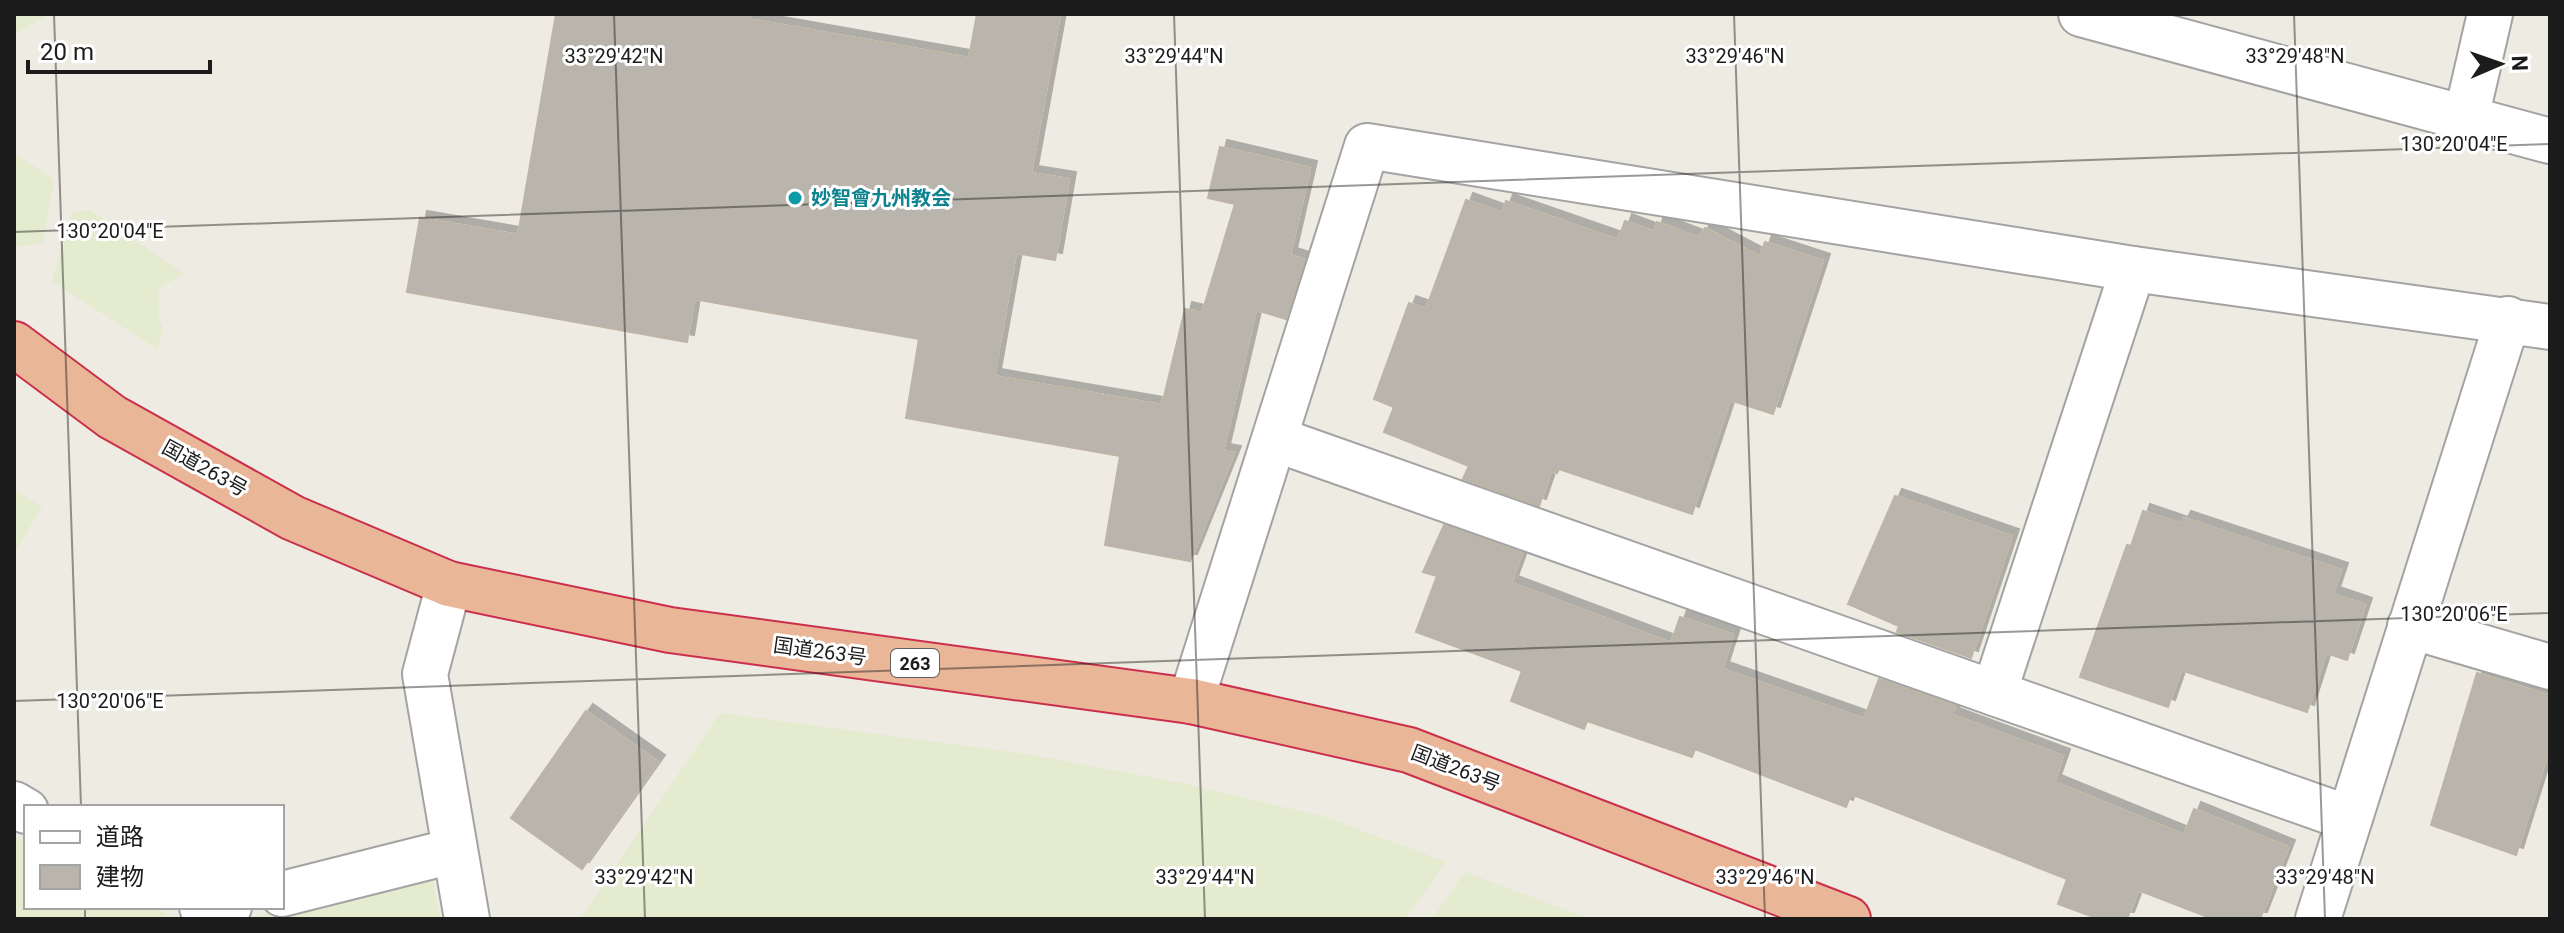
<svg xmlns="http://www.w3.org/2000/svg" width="2564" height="933" font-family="Roboto,'Noto Sans JP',sans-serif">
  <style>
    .farmland { fill: #e4ebce }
    .building { fill: #b9b4ac; stroke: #bdb4a6; stroke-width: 2; filter: url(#shadow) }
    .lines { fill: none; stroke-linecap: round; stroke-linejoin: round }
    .minor-casing { stroke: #a3a3a3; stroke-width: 48 }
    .trunk-casing { stroke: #cb2f4b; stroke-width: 48 }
    .minor { stroke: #fff; stroke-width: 44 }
    .trunk { stroke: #eab698; stroke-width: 44 }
    .ticks { fill: none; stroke: #1c1c1c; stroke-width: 2; stroke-opacity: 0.45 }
    .culture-dot { fill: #0f9aa8; stroke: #fff; stroke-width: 3 }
    .labels { text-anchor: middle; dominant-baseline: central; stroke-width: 6; stroke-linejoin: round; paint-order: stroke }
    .shield { fill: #fff; stroke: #606060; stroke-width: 2 }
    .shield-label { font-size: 18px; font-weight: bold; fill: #1c1c1c }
    .culture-label { font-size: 20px; font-weight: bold; fill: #0d838f; stroke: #fff; text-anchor: start }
    .street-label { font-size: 20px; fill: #1c1c1c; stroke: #fff }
    .ticks-label { font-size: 20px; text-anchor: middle; fill: #1c1c1c; stroke: #fff; stroke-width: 6; stroke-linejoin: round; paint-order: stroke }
  </style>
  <defs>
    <filter id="shadow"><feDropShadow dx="7" dy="-7" stdDeviation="0" flood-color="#0004"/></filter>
  </defs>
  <rect width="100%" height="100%" fill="#edebe2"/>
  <!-- farmland -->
  <g class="farmland">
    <path d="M14 14H50L14 34Z"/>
    <path d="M14 153 54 180 43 243 14 247Z"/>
    <path d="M90 210 184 274 158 288 159 320 163 329 157 349 52 281 72 212Z"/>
    <path d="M14 490 42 507 14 553Z"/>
    <path d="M720 713 1026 754 1176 782 1322 816 1446 862 1405 919H580Z"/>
    <path d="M14 836 26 842V907H152L176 919H14Z"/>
    <path d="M1465 872 1590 919H1432Z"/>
    <path d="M432 878 440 919H244Z"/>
  </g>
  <!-- building -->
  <g class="building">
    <path d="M556 14H749L748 19 969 58 977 14H1060L1031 173 1069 179 1055 260 1016 253 994 376 1162 405 1185 309 1202 313 1235 204 1208 198 1220 147 1310 168 1290 255 1305 260 1286 319 1256 310 1223 451 1234 453 1190 561 1105 545 1120 456 906 418 919 339 694 299 687 342 407 292 420 218 518 235Z"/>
    <path d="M1466 200 1502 213 1506 201 1618 240 1625 221 1654 232 1657 222 1699 238 1705 228 1760 257 1765 242 1823 261 1773 414 1730 400 1692 514 1559 469 1557 473 1551 471 1539 506 1463 479 1469 466 1384 432 1394 407 1374 399 1409 303 1426 309Z"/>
    <path d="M1895 496 2012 536 1971 658 1897 632 1899 626 1848 604Z"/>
    <path d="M2143 511 2181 524 2184 518 2341 570 2333 594 2365 605 2347 660 2326 653 2307 712 2181 670 2168 707 2080 677 2127 545 2131 546Z"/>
    <path d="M1444 525 1522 553 1511 583 1671 643 1680 617 1733 635 1722 669 1864 719 1879 679 1955 706 1952 715 2063 756 2054 782 2184 835 2194 809 2288 847 2260 919H2213L2138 890 2127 919H2099L2058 904 2067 879 1851 794 1846 807 1695 749 1692 757 1587 721 1584 729 1511 701 1522 671 1416 632 1437 576 1423 572Z"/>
    <path d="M2477 673 2550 696V746L2516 855 2431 825Z"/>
    <path d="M586 711 658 762 582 869 511 818Z"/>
  </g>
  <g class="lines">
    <defs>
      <g id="minor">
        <path d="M2081 14 2550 141"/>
        <path d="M2466 118 2490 14"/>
        <path d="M1275 439 2348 818"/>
        <path d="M449 584 425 674 467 919"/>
        <path d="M2410 626 2550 667"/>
        <path d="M1994 693 2133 269"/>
        <path d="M1191 701 1367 146 2133 269 2550 327"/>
        <path d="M14 804 26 811"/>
        <path d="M282 894 453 851"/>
        <path d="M202 907 210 912 229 907"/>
        <path d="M2318 919 2508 319"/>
      </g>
      <path id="trunk" d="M14 344 112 417 293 518 449 584 670 630 1191 701 1409 750 1848 919"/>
    </defs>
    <!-- minor casing -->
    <use href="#minor" class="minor-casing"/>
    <!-- trunk casing -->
    <use href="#trunk" class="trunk-casing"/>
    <!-- minor -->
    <use href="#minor" class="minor"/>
    <!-- trunk -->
    <use href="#trunk" class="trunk"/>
  </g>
  <!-- ticks -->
  <path class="ticks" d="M54 14 81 807M614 14 645 919M1174 14 1205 919M1734 14 1765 919M2294 14 2325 919M14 232 2550 144M14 701 2550 613M85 907V919"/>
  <!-- markers -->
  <circle class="culture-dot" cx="795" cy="198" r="8"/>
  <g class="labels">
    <!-- shield labels -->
    <rect class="shield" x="891" y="649" width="48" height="28" rx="6"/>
    <g class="shield-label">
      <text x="915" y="663">263</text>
    </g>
    <!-- culture labels -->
    <g class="culture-label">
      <text x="811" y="198">妙智會九州教会</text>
    </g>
    <!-- street labels -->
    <g class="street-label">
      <text transform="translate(205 468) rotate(29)">国道263号</text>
      <text transform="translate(820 651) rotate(8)">国道263号</text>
      <text transform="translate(1456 768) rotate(21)">国道263号</text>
    </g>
  </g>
  <g class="ticks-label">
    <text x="614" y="63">33°29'42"N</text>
    <text x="1174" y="63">33°29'44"N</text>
    <text x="1735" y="63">33°29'46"N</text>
    <text x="2295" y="63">33°29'48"N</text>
    <text x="2454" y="151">130°20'04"E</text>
    <text x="110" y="238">130°20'04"E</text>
    <text x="2454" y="621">130°20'06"E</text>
    <text x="110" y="708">130°20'06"E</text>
    <text x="644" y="884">33°29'42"N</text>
    <text x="1205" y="884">33°29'44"N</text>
    <text x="1765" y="884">33°29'46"N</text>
    <text x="2325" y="884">33°29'48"N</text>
  </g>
  <!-- border -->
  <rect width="2564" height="933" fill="none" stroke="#1c1c1c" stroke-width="32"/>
  <!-- legend -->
  <rect x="24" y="805" width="260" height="104" fill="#ffffff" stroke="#a4a4a4" stroke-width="2"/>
  <rect x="40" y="831" width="40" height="12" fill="#ffffff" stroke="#a4a4a4" stroke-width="2"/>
  <text x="96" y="845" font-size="24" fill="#1c1c1c">道路</text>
  <rect x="40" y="865" width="40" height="24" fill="#b9b4ac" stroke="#a4a4a4" stroke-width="2"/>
  <text x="96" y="885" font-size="24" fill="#1c1c1c">建物</text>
  <!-- north arrow -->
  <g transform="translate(2500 64) rotate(88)" stroke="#ffffff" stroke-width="6" paint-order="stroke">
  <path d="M0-6L14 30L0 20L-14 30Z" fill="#1c1c1c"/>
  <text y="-12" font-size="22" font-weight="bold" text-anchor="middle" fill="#1c1c1c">N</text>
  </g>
  <!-- scale -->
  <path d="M28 60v12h182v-12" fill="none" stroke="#1c1c1c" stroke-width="4"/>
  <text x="40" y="60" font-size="24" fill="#1c1c1c" stroke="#ffffff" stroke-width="6" paint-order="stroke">20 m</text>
</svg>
